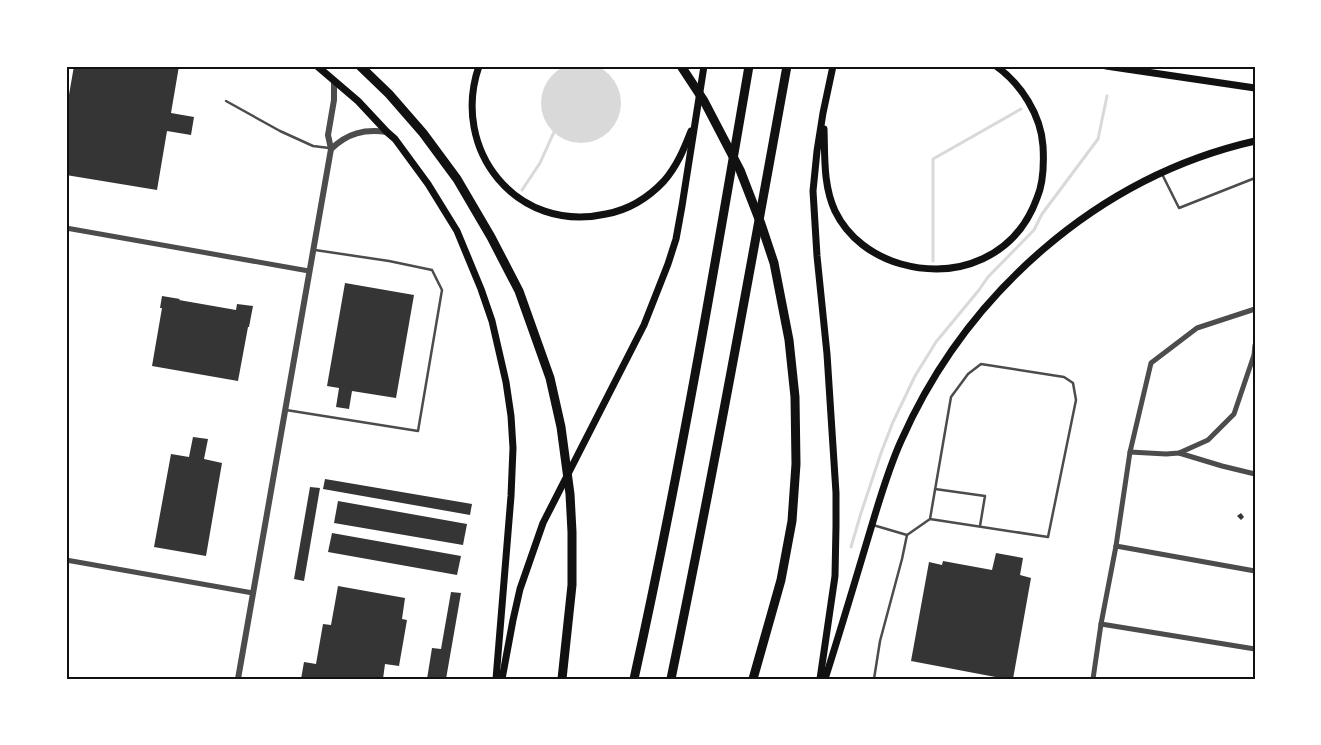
<svg xmlns="http://www.w3.org/2000/svg" width="1321" height="745" font-family="Arial,sans-serif">
  <style>
    .water { fill: #d9d9d9 }
    .lines { fill: none; stroke-linecap: round; stroke-linejoin: round }
    .stream { stroke: #d9d9d9; stroke-width: 3 }
    .building { fill: #353535 }
    .service { stroke: #4c4c4c; stroke-width: 2.5 }
    .minor { stroke: #4c4c4c; stroke-width: 5 }
    .tertiary { stroke: #4c4c4c; stroke-width: 6 }
    .secondary { stroke: #111; stroke-width: 7 }
    .motorway { stroke: #111; stroke-width: 9 }
    .neatline { fill: none; stroke: #111; stroke-width: 2 }
  </style>
  <rect width="100%" height="100%" fill="#fff"/>
  <!-- water -->
  <circle class="water" cx="581" cy="103" r="40"/>
  <g class="lines">
    <!-- stream -->
    <g class="stream">
      <path d="M522 190 540 163 554 132"/>
      <path d="M933 261V159L1021 109"/>
      <path d="M851 547 861 513 881 453 893 422 915 376 936 342 979 290 988 277 1034 230 1042 214 1098 139 1107 96"/>
    </g>
  </g>
  <!-- building -->
  <g class="building">
    <path d="M74 66H179L171 113 194 117 191 135 167 131 157 190 66 175V112Z"/>
    <path d="M345 283 414 295 396 398 352 391 349 409 336 407 339 388 327 386Z"/>
    <path d="M162 296 180 299 179 300 236 310 237 304 253 306 249 327H248L238 381 152 366 162 308H160Z"/>
    <path d="M193 437 208 439 204 459 222 463 206 556 154 547 171 454 189 457Z"/>
    <path d="M325 479 472 504 470 515 323 489Z"/>
    <path d="M310 487 320 488 304 581 294 579Z"/>
    <path d="M338 501 467 524 463 545 334 523Z"/>
    <path d="M1241 513 1244 517 1241 520 1237 516Z"/>
    <path d="M332 533 461 556 457 575 328 552Z"/>
    <path d="M996 553 1023 558 1020 575 1031 578 1013 679H1006L911 661 929 562 942 565 943 561 992 570Z"/>
    <path d="M338 586 405 598 402 619 407 620 399 666 385 664 383 679H301L304 662 316 664 323 624 331 625Z"/>
    <path d="M451 592 461 593 446 679H427L432 648 441 649Z"/>
  </g>
  <g class="lines">
    <!-- service -->
    <g class="service">
      <path d="M226 101 280 131 313 146 329 148"/>
      <path d="M1162 174 1179 208 1255 178"/>
      <path d="M286 410 418 431 442 290 432 270 389 261 315 250"/>
      <path d="M935 489 985 496 980 526"/>
      <path d="M873 525 907 535 902 559 880 641 874 679"/>
      <path d="M907 535 930 519 1048 537 1076 400 1073 383 1064 377 981 364 968 374 951 397 930 519"/>
    </g>
    <!-- minor -->
    <g class="minor">
      <path d="M66 228 309 271"/>
      <path d="M1130 452 1166 454 1179 453 1208 440 1234 414 1254 355 1255 345"/>
      <path d="M1179 453 1222 466 1255 474"/>
      <path d="M1116 546 1255 571"/>
      <path d="M66 560 253 593"/>
      <path d="M1101 624 1255 649"/>
      <path d="M1093 679 1101 624 1116 546 1130 452 1151 363 1197 328 1255 309"/>
    </g>
    <!-- tertiary -->
    <g class="tertiary">
      <path d="M331 149C348 133 364 129 387 132"/>
      <path d="M238 679 331 149 328 135 334 100V81"/>
    </g>
    <!-- secondary -->
    <g class="secondary">
      <path d="M317 66 358 101 387 132 395 139 428 184 457 231 481 289 492 321 506 382 511 416 513 448 511 496 496 679"/>
      <path d="M479 66C450 150 517 234 606 214 628 210 648 198 664 181 677 166 684 149 691 131"/>
      <path d="M1106 66 1255 88"/>
      <path d="M824 129C825 156 823 185 835 211 848 238 873 256 901 264 959 280 1016 256 1037 198 1044 182 1044 163 1043 146 1041 115 1021 84 996 66"/>
      <path d="M502 679 513 620 520 589 543 523 644 325 668 264 676 239 682 206 704 66"/>
      <path d="M820 679 835 576 836 526V493L827 354 817 256 813 191 817 151 823 113 833 66"/>
      <path d="M825 679C840 632 854 585 868 538 878 505 887 472 901 441 966 294 1097 177 1255 141"/>
    </g>
    <!-- motorway -->
    <g class="motorway">
      <path d="M360 66 389 94 423 133 457 179 491 237 519 291 550 378 561 427 570 494 572 532V585L562 679"/>
      <path d="M681 66 704 101 740 170 761 224 774 263 789 340 795 397 796 464 792 521 781 580 753 679"/>
      <path d="M634 679C679 476 714 271 749 66"/>
      <path d="M671 679C713 475 750 271 787 66"/>
    </g>
  </g>
  <!-- border -->
  <rect width="1321" height="745" fill="none" stroke="#ffffff" stroke-width="135"/>
  <rect x="68" y="68" width="1186" height="610" class="neatline"/>
</svg>
